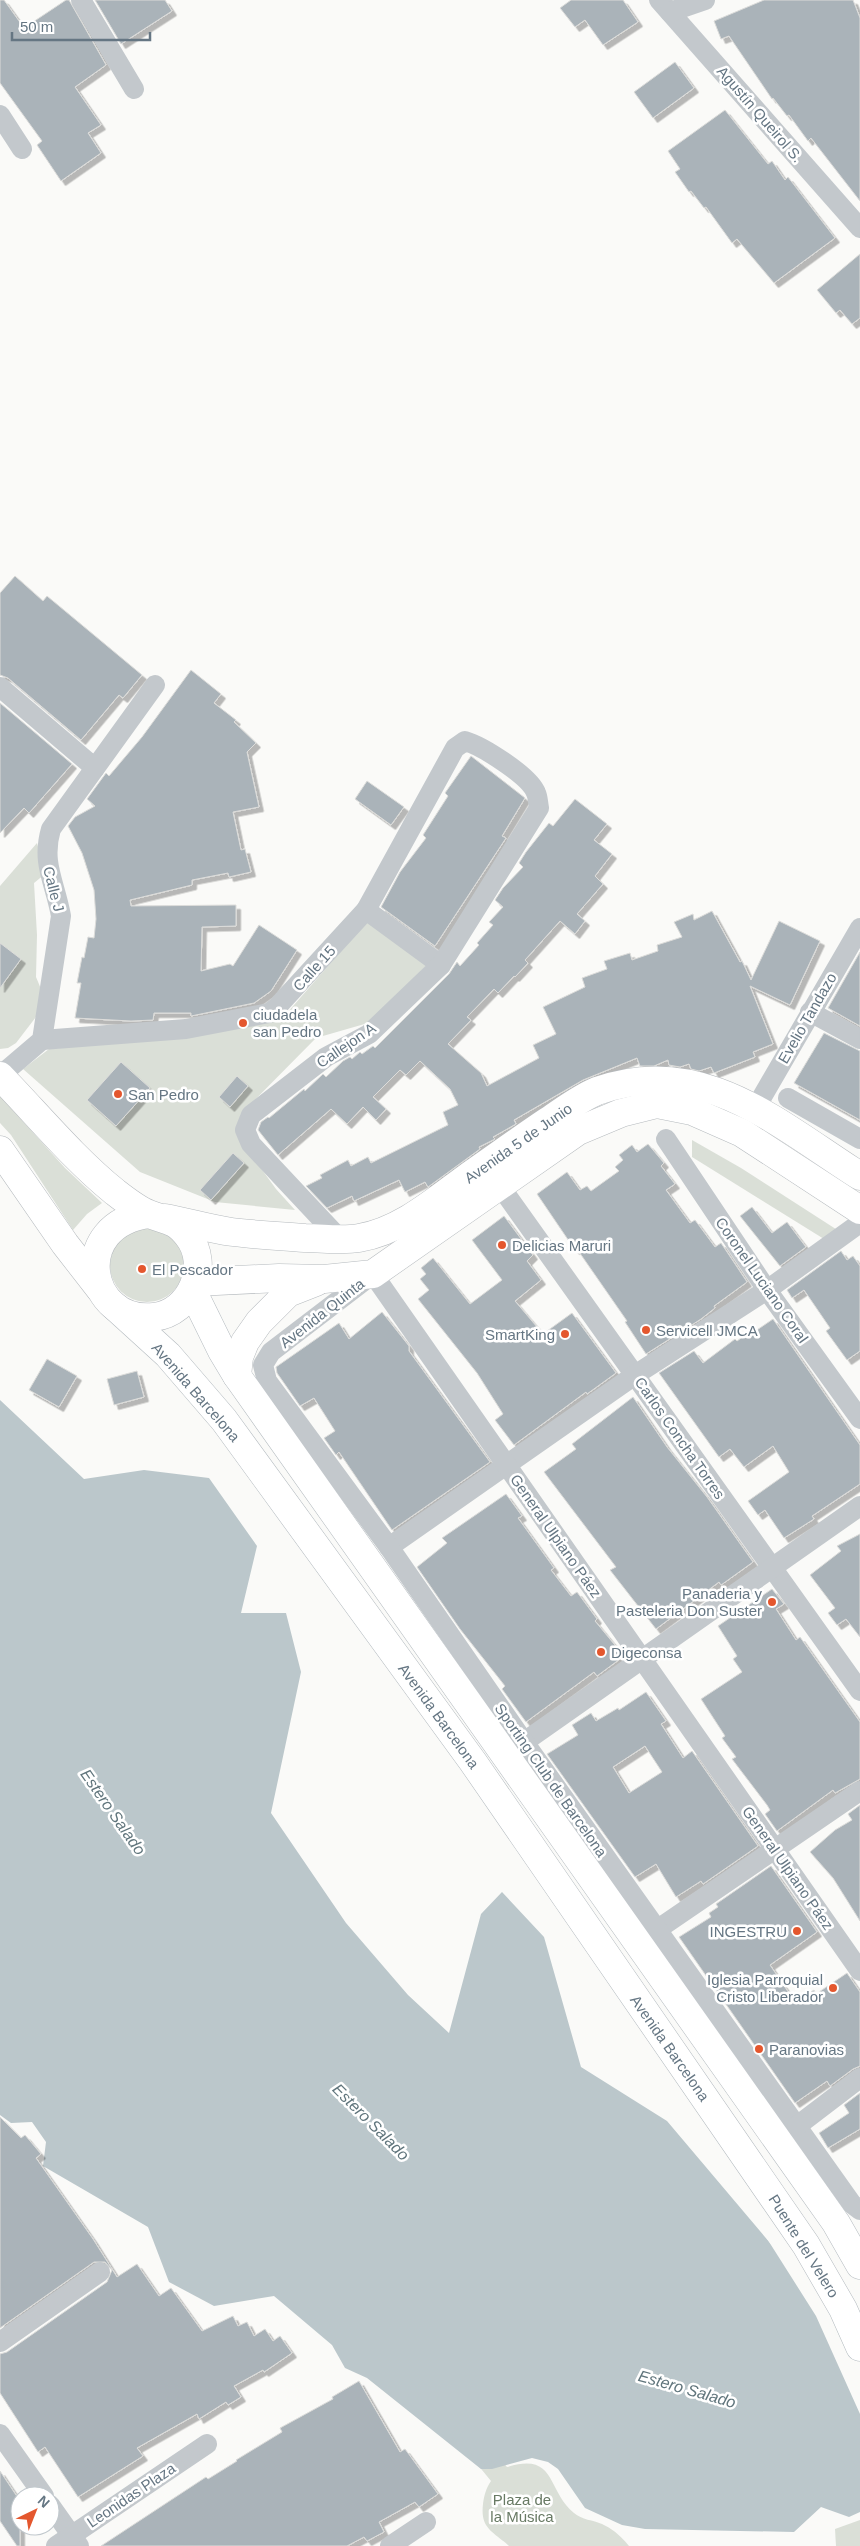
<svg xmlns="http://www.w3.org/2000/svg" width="860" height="2546" font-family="Helvetica,sans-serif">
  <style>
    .green { fill: #dadfd7 }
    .water { fill: #bbc7cb }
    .pier { fill: #fafaf8 }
    .building { fill: #aab3b9; stroke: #dcdcda; fill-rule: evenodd; filter: url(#shadow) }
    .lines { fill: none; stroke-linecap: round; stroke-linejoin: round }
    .secondary-casing { stroke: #b3babf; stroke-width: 29 }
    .primary-casing { stroke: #b5babe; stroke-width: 29 }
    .street { stroke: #c3c8cc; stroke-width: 20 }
    .secondary { stroke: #fff; stroke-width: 28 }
    .primary { stroke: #fff; stroke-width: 28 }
    .poi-dot { fill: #e4572e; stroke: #fff; stroke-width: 2 }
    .labels { text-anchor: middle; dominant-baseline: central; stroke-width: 5; stroke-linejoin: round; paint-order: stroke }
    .street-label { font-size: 15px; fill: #657683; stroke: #fff }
    .poi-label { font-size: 15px; fill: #657683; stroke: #fff; text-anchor: start }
    .park-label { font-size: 15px; fill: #687a64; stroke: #fff }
    .water-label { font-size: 16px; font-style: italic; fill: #60757c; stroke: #fff }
  </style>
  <defs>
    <filter id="shadow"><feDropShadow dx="4.5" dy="4.5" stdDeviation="0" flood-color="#0004"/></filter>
  </defs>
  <rect width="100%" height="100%" fill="#fafaf8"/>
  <!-- green -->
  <g class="green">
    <path d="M37 843 45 874 34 883 37 935 36 977 41 989 39 1013 16 1043 8 1048 0 1049V886Z"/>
    <path d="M370 918 427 965 368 1023 316 1038 241 1114 236 1134 276 1189 295 1210 215 1202 140 1172 23 1069 49 1049 188 1037 287 1013Z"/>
    <path d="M0 1096 65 1168 102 1203 87 1214 73 1230 11 1135 0 1123Z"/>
    <path d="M692 1140 741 1168 842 1233 824 1239 692 1157Z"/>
    <circle cx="147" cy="1265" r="37"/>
    <path d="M427 2372 507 2467C557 2452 546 2490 574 2513 582 2520 593 2520 602 2524 613 2529 622 2537 629 2546H509C493 2531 480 2529 483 2504 484 2496 486 2488 491 2481L414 2387Z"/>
    <path d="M860 2520V2546H836L835 2529Z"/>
  </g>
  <!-- water -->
  <path class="water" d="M0 1400 84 1479 144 1470 209 1478 257 1546 241 1613H286L301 1672 271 1813 346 1923 408 1995 449 2033 481 1914 502 1892 544 1937 581 2067 667 2121 776 2250 860 2259V2512L849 2517 821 2507 794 2532 645 2529 622 2525 585 2508 558 2469 548 2462 532 2458 492 2469H481L367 2378 345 2368 332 2345 274 2296 214 2306 169 2282 148 2227 43 2166 46 2142 32 2122 11 2123 0 2115Z"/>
  <!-- pier -->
  <path class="pier" d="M759 2226 777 2248 860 2256V2414L816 2316Z"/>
  <!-- building -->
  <g class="building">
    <path d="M0 0H4L24 28 66 0H69L106 65 75 87 101 125 88 133 101 153 61 181 37 145 42 141 0 83Z"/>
    <path d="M95 0H165L172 11 121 44Z"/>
    <path d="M571 0H623L638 22 603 45 585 20 575 27 560 8Z"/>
    <path d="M764 0H853L860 18V201L811 138 808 141 789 115 787 116 773 98 772 99 729 36 721 39 714 21Z"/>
    <path d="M675 62 694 88 653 118 634 92Z"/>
    <path d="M725 110 768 164 772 161 785 180 788 177 835 238 774 283 737 239 732 243 706 207 704 208 691 191 689 192 675 172 680 169 668 151Z"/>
    <path d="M860 254V318L852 324 840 310 836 313 817 290Z"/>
    <path d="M15 576 43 601 47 596 142 675 123 698 119 695 81 740 8 678 0 675V593Z"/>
    <path d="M191 670 221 694 214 703 236 720 234 722 256 743 247 752 259 807 233 812 241 850 245 849 251 872 229 877 228 873 192 880V885L130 900 131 906 236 905V926L202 927 201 971 230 964 233 966 259 925 297 950 271 991 254 1003 191 1016V1013H154L153 1020 131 1021 75 1018 81 983H77L82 957 84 958 88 937 94 938 96 919 94 890 82 853 68 826 75 817 95 806 87 799 106 773 109 776 142 737Z"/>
    <path d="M0 703 72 764 29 813 24 808 0 833Z"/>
    <path d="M471 756 525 798 502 836 506 838 435 946 381 907 400 872 426 838 423 835 448 796 445 793Z"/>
    <path d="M367 781 404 807 391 825 355 799Z"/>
    <path d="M575 799 607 824 594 840 612 854 595 876 603 884 577 914 585 921 575 934 560 921 525 960 528 963 515 977 514 976 498 993 494 989 467 1017 471 1020 448 1044 481 1073 487 1086 539 1058 533 1045 556 1034 543 1007 585 987 582 978 607 969 604 961 630 953 632 960 658 951 657 945 682 937 674 922 693 914 694 920 712 911 740 962 742 961 751 980 779 921 820 941 790 1005 750 986 773 1044 753 1052 755 1057 714 1073 711 1067 699 1071 691 1069 689 1064 680 1067 669 1065 668 1060 654 1066H640L637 1058 583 1080 514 1120 516 1124 493 1137 495 1139 479 1147 480 1149 428 1187 425 1182 405 1192 399 1180 354 1201 352 1196 327 1208 306 1186 322 1178 320 1175 348 1160 351 1166 368 1157 371 1163 448 1125 443 1112 458 1105 450 1089 420 1061 406 1075 400 1070 373 1097 386 1109 376 1120 363 1107 347 1124 331 1109 278 1155 258 1130 261 1122 268 1117 269 1118 304 1089 305 1091 323 1074 326 1077 343 1061 350 1057 352 1059 360 1052 362 1054 373 1046 375 1048 449 974 457 962 460 966 479 945 477 943 493 925 489 922 503 907 495 900 503 888 523 867 519 863 526 852 549 823 553 826Z"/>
    <path d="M0 943 21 959 0 988Z"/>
    <path d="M860 952V1026L828 1008Z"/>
    <path d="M824 1033 860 1051V1120L794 1083Z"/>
    <path d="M121 1062 150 1088 116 1126 87 1100Z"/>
    <path d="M237 1076 248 1086 230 1107 219 1097Z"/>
    <path d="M648 1144 664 1163 661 1166 675 1184 666 1190 690 1223 695 1220 715 1247 721 1243 747 1282 714 1306 715 1308 701 1319 646 1354 625 1322 627 1321 577 1249 575 1250 537 1194 567 1172 580 1190 587 1186 591 1191 619 1171 615 1167 623 1160 619 1155 632 1145 637 1152Z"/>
    <path d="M233 1153 244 1163 211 1200 200 1190Z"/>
    <path d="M752 1207 772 1233 787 1222 806 1247 780 1266 740 1216Z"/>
    <path d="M504 1216 533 1255 527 1261 541 1280 515 1301 543 1334 572 1313 616 1373 587 1394 586 1392 514 1445 495 1420 503 1414 477 1373 418 1299 429 1290 420 1279 426 1274 421 1268 433 1258 470 1304 502 1280 472 1240Z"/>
    <path d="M841 1251 847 1260 853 1256 860 1266V1351L847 1360 826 1331 830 1328 804 1290 792 1298 787 1290Z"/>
    <path d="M382 1312 409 1346V1351L490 1462 392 1530 339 1452 336 1455 324 1438 335 1431 314 1398 300 1406 277 1373 276 1367 339 1323 349 1339Z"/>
    <path d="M773 1319 860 1445V1484L812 1516 814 1519 784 1538 765 1510 758 1515 748 1501 789 1472 773 1446 744 1467 730 1449 719 1457 659 1373 694 1351 703 1363 735 1339 737 1341 752 1330 754 1332Z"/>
    <path d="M47 1359 77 1376 59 1407 29 1390Z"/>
    <path d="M137 1371 144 1397 114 1405 107 1379Z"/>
    <path d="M633 1397 667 1447 707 1497 753 1562 721 1585 719 1582 656 1629 610 1570 616 1567 544 1472 576 1449 572 1444Z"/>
    <path d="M506 1494 522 1516 518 1518 554 1568 551 1570 571 1596 577 1592 597 1619 595 1621 624 1656 597 1676 594 1672 526 1722 502 1689 505 1686 460 1629 417 1567 447 1543 442 1538Z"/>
    <path d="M860 1534V1637L846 1619 837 1625 828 1613 835 1608 810 1575 841 1551 837 1546Z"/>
    <path d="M772 1589 784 1604 776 1609 796 1640 800 1637 860 1722V1779L835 1793 833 1790 777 1831 765 1814 770 1810 767 1805 732 1759 736 1757 722 1738 725 1736 701 1699 742 1672 733 1659 737 1656 718 1626Z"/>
    <path d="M646 1692 666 1721 661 1724 683 1758 692 1751 758 1846 703 1884 701 1881 676 1897 656 1864 635 1877 547 1754 578 1735 572 1725 591 1713 596 1721 618 1708 619 1710ZM645 1746 662 1772 629 1793 613 1767Z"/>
    <path d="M860 1805V1921L833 1878 810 1852 835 1830 852 1820 848 1814Z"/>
    <path d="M771 1866 817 1932 770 1965 795 2002 814 1990 816 1994 847 1973 860 1992V2066L853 2069 830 2086 827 2081 795 2103 679 1937 711 1917 709 1913 718 1907 716 1904Z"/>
    <path d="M860 2093V2129L828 2148 819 2133 849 2113 844 2105Z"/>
    <path d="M0 2117 21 2138 25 2135 41 2154 36 2158 93 2239 117 2277 137 2264 159 2296 171 2288 202 2331 233 2316 238 2326 247 2322 254 2336 265 2329 273 2341 280 2336 292 2353 264 2372 263 2370 234 2386 241 2397 228 2405 226 2402 199 2419 197 2414 137 2448 143 2456 78 2497 45 2447 38 2452 0 2393V2354L7 2352 107 2282 112 2270 105 2262H94L0 2328Z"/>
    <path d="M359 2381 400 2452 405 2449 438 2494 419 2507 415 2502 379 2522 384 2532 367 2541 364 2537 347 2546H101L206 2477 208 2479 237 2461 236 2460 282 2432 280 2428 333 2399 332 2397Z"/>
    <path d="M0 2471 20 2501V2546H17L0 2521Z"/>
  </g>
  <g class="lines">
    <defs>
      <g id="secondary">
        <path d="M192 1290 222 1351 237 1376 836 2223 860 2265"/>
        <path d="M112 1304 168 1355 224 1420 473 1762 806 2245 843 2309 860 2347"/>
      </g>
      <g id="primary">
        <path d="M0 1076C37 1114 73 1158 115 1192 124 1199 138 1210 149 1214 167 1221 175 1219 188 1236 211 1265 191 1313 154 1317 86 1324 69 1224 149 1214"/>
        <path d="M0 1150 65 1244 100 1289"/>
        <path d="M165 1218C187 1222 210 1229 232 1232 257 1235 281 1236 305 1238 323 1238 342 1241 359 1238 401 1231 436 1200 469 1176 495 1158 521 1139 548 1121 563 1111 580 1098 597 1091 701 1053 778 1124 860 1176"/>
        <path d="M196 1282 279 1278 324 1279 373 1274 578 1131 621 1113 657 1104 692 1111 742 1133 860 1210"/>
        <path d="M237 1376 239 1357 245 1342 259 1322 288 1293 316 1282"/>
      </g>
    </defs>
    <!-- secondary casing -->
    <use href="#secondary" class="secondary-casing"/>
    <!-- primary casing -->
    <use href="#primary" class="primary-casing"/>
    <!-- street -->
    <g class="street">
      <path d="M81 0 134 89"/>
      <path d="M659 0 860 228"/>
      <path d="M670 12 705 0"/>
      <path d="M0 115 22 149"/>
      <path d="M0 687 95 768"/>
      <path d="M366 910 441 965"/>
      <path d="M810 1012 860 1039"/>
      <path d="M42 1040 186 1029 269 1013 277 1007 366 910 455 748 465 741C482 746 530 776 536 793 538 797 538 803 539 808L441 965 369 1034 326 1057 251 1115 245 1130 251 1144 340 1239"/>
      <path d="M0 1076 42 1040 61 916C55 882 41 863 51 829L155 685"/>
      <path d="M788 1098 860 1139"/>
      <path d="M755 1109 860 928"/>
      <path d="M666 1139 767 1290 860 1419"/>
      <path d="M500 1186 860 1691"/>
      <path d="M389 1547 635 1375 767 1290 860 1223"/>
      <path d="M524 1742 860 1506"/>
      <path d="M658 1929 860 1791"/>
      <path d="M860 1971 373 1274 271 1352 263 1365 267 1381 389 1547 524 1742 852 2204 860 2210"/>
      <path d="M797 2126 860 2078"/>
      <path d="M0 2342 100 2272"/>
      <path d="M0 2434 44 2496"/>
      <path d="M50 2505 79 2546"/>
      <path d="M56 2546 207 2444"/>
      <path d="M390 2546 426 2522"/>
    </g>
    <!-- secondary -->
    <use href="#secondary" class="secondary"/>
    <!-- primary -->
    <use href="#primary" class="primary"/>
  </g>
  <!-- markers -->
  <g class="poi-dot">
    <circle cx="243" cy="1023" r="5"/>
    <circle cx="118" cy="1094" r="5"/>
    <circle cx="502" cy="1245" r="5"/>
    <circle cx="142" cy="1269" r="5"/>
    <circle cx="646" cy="1330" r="5"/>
    <circle cx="565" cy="1334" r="5"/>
    <circle cx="772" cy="1602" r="5"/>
    <circle cx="601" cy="1652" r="5"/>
    <circle cx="797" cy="1931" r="5"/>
    <circle cx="833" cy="1988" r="5"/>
    <circle cx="759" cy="2049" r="5"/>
  </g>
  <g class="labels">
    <!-- street labels -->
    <g class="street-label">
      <text transform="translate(760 114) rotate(49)">Agustín Queirol S.</text>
      <text transform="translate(54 889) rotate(76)">Calle J</text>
      <text transform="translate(314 968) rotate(-48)">Calle 15</text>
      <text transform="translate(807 1018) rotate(-60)">Evelio Tandazo</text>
      <text transform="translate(346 1045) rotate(-34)">Callejon A</text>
      <text transform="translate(518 1143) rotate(-35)">Avenida 5 de Junio</text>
      <text transform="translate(762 1280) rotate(55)">Coronel Luciano Coral</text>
      <text transform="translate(322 1313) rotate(-38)">Avenida Quinta</text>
      <text transform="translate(196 1392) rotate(49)">Avenida Barcelona</text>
      <text transform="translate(680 1438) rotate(55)">Carlos Concha Torres</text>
      <text transform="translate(556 1536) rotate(55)">General Ulpiano Páez</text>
      <text transform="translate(439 1716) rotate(54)">Avenida Barcelona</text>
      <text transform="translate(551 1780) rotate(55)">Sporting Club de Barcelona</text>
      <text transform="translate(788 1868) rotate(55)">General Ulpiano Páez</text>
      <text transform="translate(670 2048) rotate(55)">Avenida Barcelona</text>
      <text transform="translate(804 2246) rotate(58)">Puente del Velero</text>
      <text transform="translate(131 2495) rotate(-34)">Leonidas Plaza</text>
    </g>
    <!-- poi labels -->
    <g class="poi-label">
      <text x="253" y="1014">ciudadela<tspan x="253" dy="17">san Pedro</tspan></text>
      <text x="128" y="1094">San Pedro</text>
      <text x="512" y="1245">Delicias Maruri</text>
      <text x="152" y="1269">El Pescador</text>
      <text x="656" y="1330">Servicell JMCA</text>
      <text x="555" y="1334" text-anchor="end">SmartKing</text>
      <text x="762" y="1593" text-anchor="end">Panaderia y<tspan x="762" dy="17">Pasteleria Don Suster</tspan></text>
      <text x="611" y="1652">Digeconsa</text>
      <text x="787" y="1931" text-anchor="end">INGESTRU</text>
      <text x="823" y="1979" text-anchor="end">Iglesia Parroquial<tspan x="823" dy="17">Cristo Liberador</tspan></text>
      <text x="769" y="2049">Paranovias</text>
    </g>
    <!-- park labels -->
    <g class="park-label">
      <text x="522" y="2499">Plaza de<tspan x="522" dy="17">la Música</tspan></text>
    </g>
    <!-- water labels -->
    <g class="water-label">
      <text transform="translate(113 1812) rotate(55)">Estero Salado</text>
      <text transform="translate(371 2122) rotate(45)">Estero Salado</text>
      <text transform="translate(687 2389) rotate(16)">Estero Salado</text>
    </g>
  </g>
  <!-- north arrow -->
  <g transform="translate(35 2511) rotate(43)"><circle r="24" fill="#ffffff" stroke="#c1c8cd"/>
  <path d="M0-4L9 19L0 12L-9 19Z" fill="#e4572e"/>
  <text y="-8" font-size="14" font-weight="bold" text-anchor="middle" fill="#657683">N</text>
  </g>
  <!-- scale -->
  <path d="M12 32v8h138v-8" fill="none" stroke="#657683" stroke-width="2.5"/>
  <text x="20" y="32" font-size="15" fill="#657683" stroke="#ffffff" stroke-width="4" paint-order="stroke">50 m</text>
</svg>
